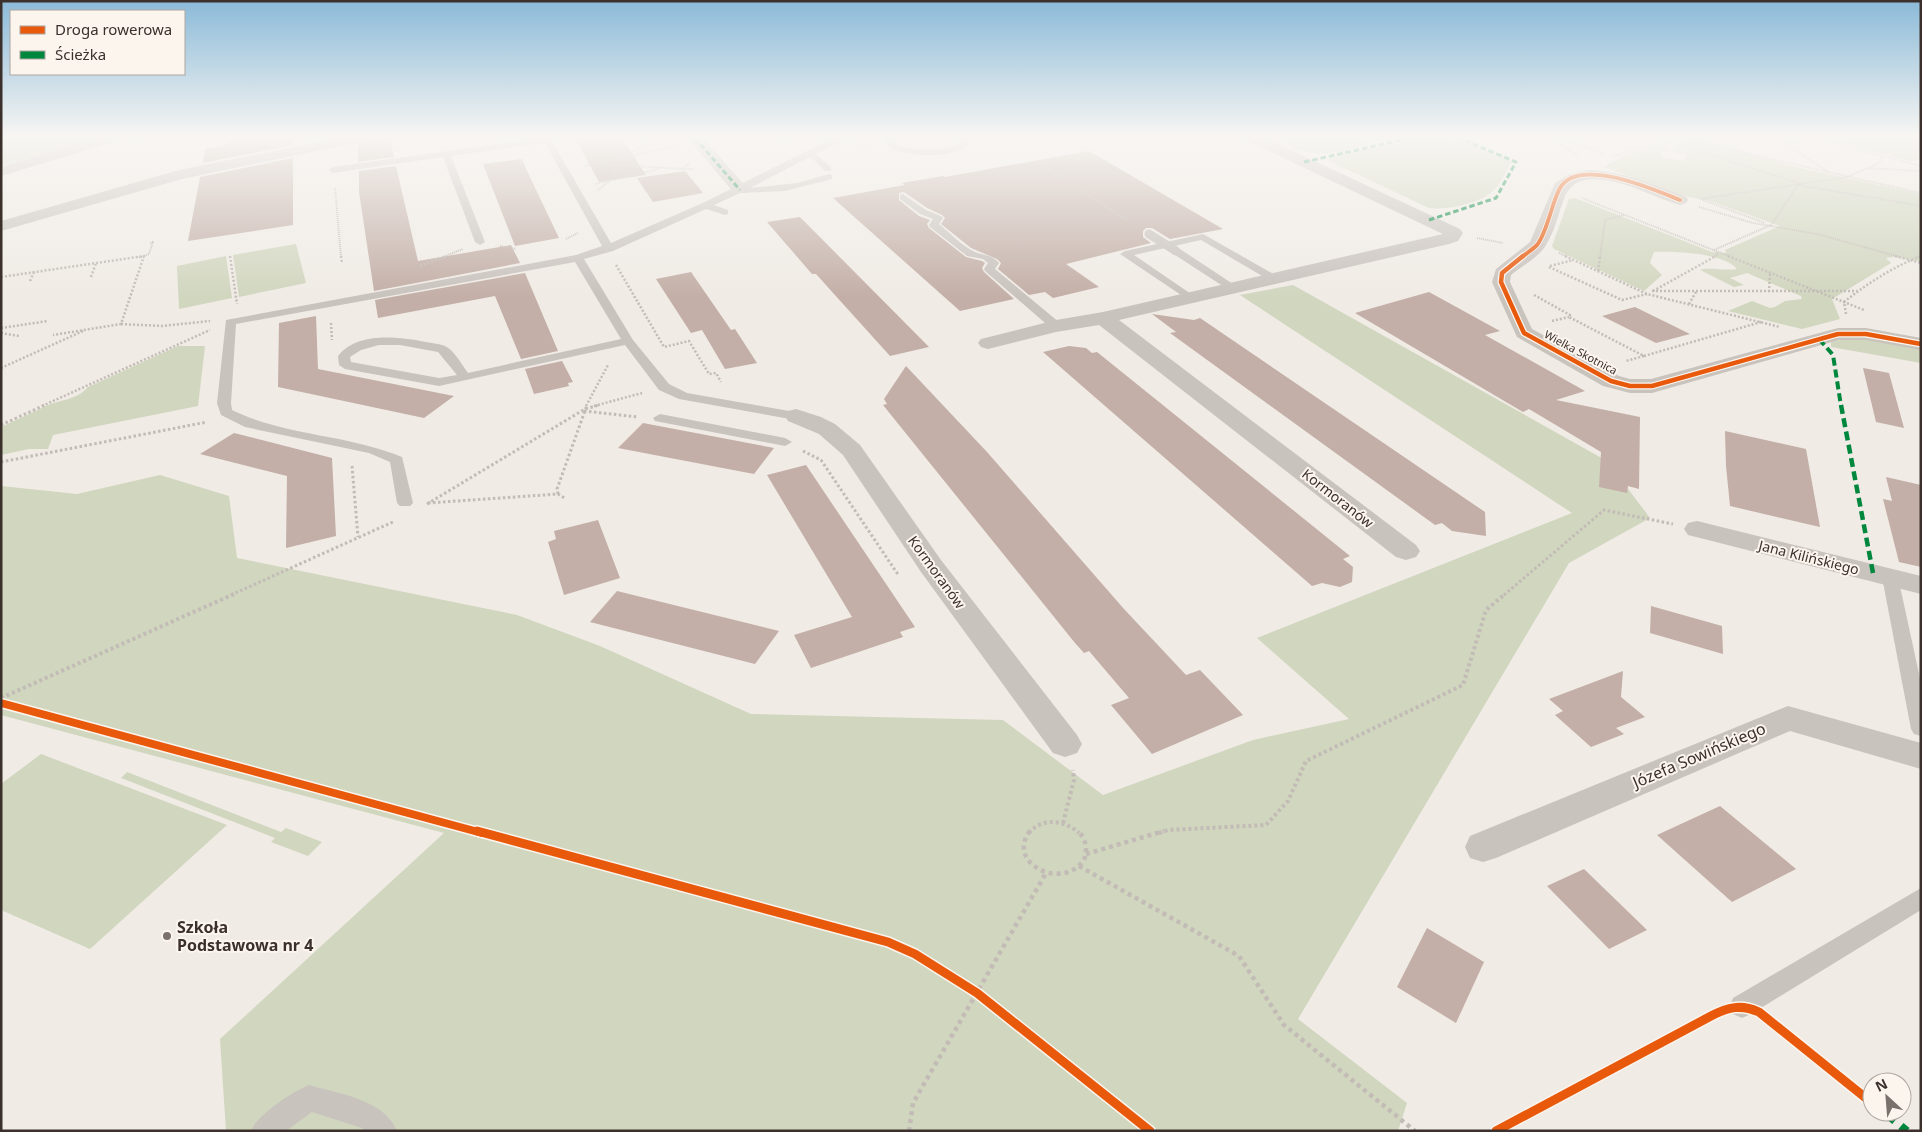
<svg xmlns="http://www.w3.org/2000/svg" width="1922" height="1132" font-family="'Noto Sans',sans-serif">
  <style>
    .green { fill: #d1d6bf }
    .building { fill: #c3afa7 }
    .lines { fill: none; stroke-linecap: round; stroke-linejoin: round }
    .path-far4 { stroke: #c2bbb6; stroke-width: 2; stroke-dasharray: 1 1; stroke-linecap: butt }
    .path-far3 { stroke: #c2bbb6; stroke-width: 2.5; stroke-dasharray: 2 2; stroke-linecap: butt }
    .path-far2 { stroke: #c2bbb6; stroke-width: 3; stroke-dasharray: 2.5 2.5; stroke-linecap: butt }
    .path-far1 { stroke: #c2bbb6; stroke-width: 4; stroke-dasharray: 3 3; stroke-linecap: butt }
    .path { stroke: #c2bbb6; stroke-width: 4.5; stroke-dasharray: 4 4; stroke-linecap: butt }
    .service { fill: #c9c3be; fill-rule: evenodd }
    .minor { fill: #c9c3be; fill-rule: evenodd }
    .tertiary { fill: #c9c3be; fill-rule: evenodd }
    .service-bridge { stroke: #c9c3be; stroke-width: 9 }
    .quiet-far3 { stroke: #00873e; stroke-width: 3; stroke-dasharray: 5.5 3; stroke-linecap: butt }
    .quiet-far2 { stroke: #00873e; stroke-width: 4; stroke-dasharray: 8 4; stroke-linecap: butt }
    .quiet-far1 { stroke: #00873e; stroke-width: 4.5; stroke-dasharray: 9 4.5; stroke-linecap: butt }
    .quiet { stroke: #00873e; stroke-width: 8; stroke-dasharray: 14 8; stroke-linecap: butt }
    .cycleway-far3-casing { stroke: #fbf5ee; stroke-width: 5.5 }
    .cycleway-far2-casing { stroke: #fbf5ee; stroke-width: 7 }
    .cycleway-far1-casing { stroke: #fbf5ee; stroke-width: 11 }
    .cycleway-casing { stroke: #fbf5ee; stroke-width: 12 }
    .cycleway-far3 { stroke: #e8590c; stroke-width: 4 }
    .cycleway-far2 { stroke: #e8590c; stroke-width: 4.5 }
    .cycleway-far1 { stroke: #e8590c; stroke-width: 8 }
    .cycleway { stroke: #e8590c; stroke-width: 9 }
    .poi-dot { fill: #7a716c; stroke: #fbf5ee; stroke-width: 2 }
    .labels { text-anchor: middle; dominant-baseline: central; stroke-width: 4; stroke-linejoin: round; paint-order: stroke }
    .far-street-label { font-size: 11px; fill: #3b302b; stroke: #fbf5ee }
    .street-label { font-size: 14px; fill: #3b302b; stroke: #fbf5ee }
    .near-street-label { font-size: 16px; fill: #3b302b; stroke: #fbf5ee }
    .near-poi-label { font-size: 16px; font-weight: bold; fill: #3b302b; stroke: #fbf5ee; text-anchor: start }
  </style>
  <rect width="100%" height="100%" fill="#f0ebe5"/>
  <!-- green -->
  <g class="green">
    <path d="M1 138H101L1 166Z"/>
    <path d="M1279 138H1402L1383 141 1373 139 1366 140 1368 145C1337 153 1305 162 1279 138Z"/>
    <path d="M1417 138 1455 139 1512 161C1506 171 1501 183 1493 191 1479 204 1447 210 1429 208L1327 160 1331 157Z"/>
    <path d="M1670 138H1689L1796 167 1921 194V263L1918 261 1894 257 1886 258 1891 263 1832 299 1840 319 1802 329 1728 311 1752 301 1770 308 1775 307 1785 301 1802 299 1801 296 1747 273 1730 278 1744 285 1734 287 1700 270C1708 267 1726 271 1737 269 1724 253 1675 251 1654 252L1650 263 1662 275 1644 291 1554 249 1552 246 1569 199 1575 198 1712 252 1726 253 1725 250 1780 226 1710 201 1679 195 1604 167 1623 156 1665 146 1668 152 1661 151V157L1685 161V154L1676 153 1674 147 1684 143Z"/>
    <path d="M1822 138H1921V159L1910 161Z"/>
    <path d="M296 244 306 283 239 297 233 255Z"/>
    <path d="M226 256 232 298 179 309 177 266Z"/>
    <path d="M1293 285 1607 461 1650 518 1569 563 1298 1019 1407 1103 1398 1131H226L220 1039 444 833 1 715V486L77 494 160 475 229 496 237 558 517 615 600 646 751 714 1003 720 1103 795 1253 740 1349 719 1257 638 1572 513 1240 295Z"/>
    <path d="M1846 339H1870L1921 349V363L1831 347V342Z"/>
    <path d="M178 346H205L198 406 53 435 48 449H29L1 455V427C17 420 33 412 48 405 61 400 78 399 88 387Z"/>
    <path d="M41 754 227 825 90 949 1 910V784Z"/>
    <path d="M127 772 281 832 286 828 322 842 308 856 271 842 275 838 121 778Z"/>
  </g>
  <!-- building -->
  <g class="building">
    <path d="M233 138H293V145L203 163 205 149 223 146Z"/>
    <path d="M369 138H390L394 157 358 162V144Z"/>
    <path d="M575 138H622L646 175 599 182Z"/>
    <path d="M1089 151 1223 229 1170 239 1152 228H1146L1143 231V237L1151 243 1066 264 1099 287 1053 298 1045 292 1029 295 998 269 1001 263 997 259 971 248 941 224 945 218 942 215 927 208 904 192 899 193V200L919 216 930 220 927 224 929 228 966 257 982 261 985 263 982 268 984 272 1014 299 960 311 833 198 905 185 902 183 943 176 945 177Z"/>
    <path d="M293 158V225L188 241 200 177Z"/>
    <path d="M522 159 528 173 559 238 515 246 483 164Z"/>
    <path d="M396 166 418 261 511 245 520 263 374 291 359 192V171Z"/>
    <path d="M685 171 703 193 653 202 637 178Z"/>
    <path d="M800 217 929 347 890 356 816 274H812L767 222Z"/>
    <path d="M691 272 731 330 735 329 757 363 725 369 702 330 691 333 656 279Z"/>
    <path d="M525 273 558 351 521 359 495 296 378 318 375 300Z"/>
    <path d="M1429 292 1500 331 1485 335 1585 391 1556 400 1640 417 1639 489 1628 486 1627 493 1599 487 1601 452 1529 409 1523 412 1355 313Z"/>
    <path d="M1635 307 1690 334 1656 343 1602 316Z"/>
    <path d="M1152 314 1194 320 1200 318 1485 512 1486 536 1452 531 1442 523 1435 525 1170 333 1176 332Z"/>
    <path d="M316 316 318 369 454 396 424 418 278 387 279 323Z"/>
    <path d="M1069 346 1086 348 1092 353 1097 352 1350 556 1343 559 1353 567 1352 582 1340 587 1322 583 1312 586 1043 352Z"/>
    <path d="M562 361 573 382 568 383 569 386 534 394 525 369Z"/>
    <path d="M906 366 987 452 1124 609 1186 675 1200 670 1243 715 1152 754 1111 705 1129 698 1089 651 1084 653 1075 643 883 405 887 404 884 399Z"/>
    <path d="M1863 368 1889 373 1904 428 1876 422Z"/>
    <path d="M643 423 774 448 754 474 618 448Z"/>
    <path d="M1725 431 1806 449 1820 527 1730 506 1726 466Z"/>
    <path d="M234 433 332 458 336 536 286 548 287 476 200 454Z"/>
    <path d="M806 465 915 627 900 632 903 637 811 668 794 635 852 617 767 475Z"/>
    <path d="M1886 477 1921 485V567L1899 562 1883 499 1892 501Z"/>
    <path d="M598 520 620 578 564 595 548 542 556 539 554 531Z"/>
    <path d="M617 591 779 631 755 664 590 622Z"/>
    <path d="M1651 606 1722 626 1723 654 1650 633Z"/>
    <path d="M1623 671 1621 697 1645 717 1616 728 1624 734 1591 747 1555 715 1563 711 1549 699Z"/>
    <path d="M1720 806 1796 869 1732 902 1657 835Z"/>
    <path d="M1584 869 1647 930 1609 949 1547 886Z"/>
    <path d="M1427 928 1484 962 1456 1023 1397 987Z"/>
  </g>
  <g class="lines">
    <!-- path-far4 -->
    <g class="path-far4">
      <path d="M773 138 787 142"/>
      <path d="M1550 138 1579 156"/>
      <path d="M1559 138 1604 154"/>
      <path d="M1654 138 1681 146"/>
      <path d="M1696 138 1753 155 1921 193"/>
      <path d="M1811 138 1786 144 1829 172"/>
      <path d="M1814 138 1921 166"/>
      <path d="M1702 141 1681 146 1802 184"/>
      <path d="M134 142 148 138"/>
      <path d="M854 143 869 146"/>
      <path d="M1612 156 1670 143"/>
      <path d="M689 163 683 169H694"/>
      <path d="M600 164 683 169"/>
      <path d="M1040 164 1132 223"/>
      <path d="M585 166 676 146"/>
      <path d="M1869 168 1882 161V155"/>
      <path d="M595 184 659 169"/>
      <path d="M335 188 341 257"/>
      <path d="M598 190 608 182 622 158 645 145 640 138"/>
      <path d="M1582 198 1731 257"/>
      <path d="M1700 199 1847 177 1868 168 1921 171"/>
      <path d="M1703 200 1765 223"/>
      <path d="M1699 207 1753 223 1817 234 1900 257"/>
      <path d="M1477 238 1503 243"/>
      <path d="M566 239 578 233"/>
      <path d="M500 246 516 249"/>
      <path d="M1714 250 1771 225 1798 185 1921 206"/>
      <path d="M1559 253 1568 257"/>
      <path d="M144 256 149 254 153 242 150 243"/>
      <path d="M137 257H144"/>
      <path d="M443 257 463 249"/>
      <path d="M1600 257 1605 220 1624 215"/>
      <path d="M1713 257 1717 255V252"/>
      <path d="M1918 257 1921 256"/>
    </g>
    <!-- path-far3 -->
    <g class="path-far3">
      <path d="M230 256 237 304"/>
      <path d="M341 256 342 264"/>
      <path d="M1565 256 1647 294 1780 327"/>
      <path d="M1728 256 1864 310"/>
      <path d="M1895 256 1921 263"/>
      <path d="M616 265 664 347 689 341 709 374 716 373 721 382"/>
      <path d="M420 266 446 256"/>
      <path d="M1550 266 1573 260"/>
      <path d="M1549 267 1622 300 1647 294"/>
      <path d="M1598 271 1600 256"/>
      <path d="M1 277 144 256 121 324 53 335"/>
      <path d="M91 277 96 263"/>
      <path d="M30 281 34 272"/>
      <path d="M1652 291H1857"/>
      <path d="M1653 291 1716 256"/>
      <path d="M1769 292 1770 273"/>
      <path d="M1534 295 1570 315 1569 317 1644 356 1626 361"/>
      <path d="M1689 304 1696 292"/>
      <path d="M1846 314 1844 302C1868 283 1893 267 1921 256"/>
      <path d="M1552 321 1569 317"/>
      <path d="M331 323 332 340"/>
      <path d="M121 324 162 326 210 321"/>
      <path d="M1 328 48 321"/>
      <path d="M1 333 19 336"/>
      <path d="M1644 356 1761 322"/>
      <path d="M1 368 83 331"/>
      <path d="M42 406 210 330"/>
      <path d="M586 406 608 365"/>
      <path d="M594 406 642 393"/>
    </g>
    <!-- path-far2 -->
    <g class="path-far2">
      <path d="M584 411 638 417"/>
      <path d="M1 425 45 405"/>
      <path d="M803 451 821 460 899 576"/>
      <path d="M1 462 207 422"/>
      <path d="M352 466 358 537"/>
      <path d="M558 494 557 489 587 405"/>
      <path d="M428 503 558 494 566 499"/>
      <path d="M427 504 585 409 599 405"/>
      <path d="M231 595 395 521"/>
      <path d="M1504 595 1604 510 1673 524"/>
    </g>
    <!-- path-far1 -->
    <g class="path-far1">
      <path d="M1 698 234 594"/>
      <path d="M1063 823 1074 780 1073 770"/>
      <path d="M1029 833C1042 817 1065 820 1079 833"/>
      <path d="M1159 833 1168 830 1266 825 1288 801 1306 761 1463 685 1486 610 1505 594"/>
    </g>
    <!-- path -->
    <g class="path">
      <path d="M1030 831C1005 862 1061 892 1084 860 1088 849 1086 839 1078 831"/>
      <path d="M1086 854 1164 831"/>
      <path d="M1079 866 1239 956 1284 1025 1415 1131"/>
      <path d="M909 1131 913 1103 1046 873"/>
    </g>
    <!-- service -->
    <g class="service">
      <path d="M542 138H550L611 243 705 202 833 138H841L838 143 816 154 831 167V171H825L812 158H808L750 188 797 183 829 174 832 175V179L785 191 740 193 714 205 728 210V214L725 215 706 209 613 251 584 259 633 340 669 384 687 393 801 413 803 416 801 419 796 420 679 399 659 390 625 345 439 386 345 369 339 365 338 356C358 331 399 337 426 342 432 343 440 344 445 346 454 350 462 365 468 373L621 339 575 262 236 324 231 403 232 410C285 436 347 434 402 457L413 503 410 506H400L397 503 390 462 369 453 245 427 221 415 217 403 226 320 576 255 602 246 545 143 451 156 485 242 480 245 475 242 443 157 333 173 329 170 333 167ZM379 345H400L438 352 457 375 439 378 351 362 350 357 361 350Z"/>
      <path d="M883 138H891L898 146C918 150 940 153 959 143L958 138H966L968 144C950 161 914 155 892 150Z"/>
      <path d="M903 194 926 210 941 216 943 218 939 224C950 233 962 246 975 252 984 256 992 254 999 263L995 269 1060 323 1062 326 1060 329H1052L985 271 984 269 988 263 983 259 967 256 930 227 929 225 933 219 920 214 900 199V195Z"/>
      <path d="M1203 234 1277 276 1278 278 1273 281 1269 280 1201 240 1134 255 1194 296 1196 298 1194 300 1190 301 1120 254 1125 251Z"/>
      <path d="M1176 248 1180 249 1239 288 1233 291 1229 290 1172 253 1171 251 1172 249Z"/>
      <path d="M660 414 785 438 792 442 785 446 655 421 653 418Z"/>
      <path d="M1890 572 1896 573 1898 577 1921 683V736L1914 734 1911 729 1882 577 1884 573Z"/>
      <path d="M1921 888V910L1751 1014 1742 1018 1733 1014 1730 1006 1733 998Z"/>
      <path d="M309 1085C339 1094 384 1099 397 1131H365L362 1128 312 1112 286 1131H251C257 1115 292 1092 309 1085Z"/>
    </g>
    <!-- minor -->
    <g class="minor">
      <path d="M339 138H367L360 142 182 179 1 231V221L179 170Z"/>
      <path d="M688 138H703L746 187 748 190 746 193H734Z"/>
      <path d="M1246 138H1265L1460 229 1463 233 1458 241 1449 244 1119 320 1416 545 1420 551 1416 557 1406 560 1396 557 1099 325 1056 332 988 349 981 347 978 343 981 339 1056 320 1103 312 1443 234 1248 141Z"/>
      <path d="M1587 170C1622 171 1653 184 1686 197L1688 200 1686 203 1680 205C1658 199 1638 187 1615 182 1553 168 1569 209 1546 245 1539 257 1522 266 1511 275L1510 282 1532 329 1619 376 1630 379H1651L1838 328H1866L1921 338V350L1866 340H1839L1652 393H1630L1603 386 1517 337 1492 282 1496 269 1530 242 1555 183 1568 175Z"/>
      <path d="M796 409 821 417 835 424 860 445 941 560 1077 735 1082 744 1077 753 1065 757 1053 753 921 572 843 455 819 434 788 421 785 416 788 411Z"/>
      <path d="M1697 521 1921 576V594L1688 535 1684 529 1688 523Z"/>
      <path d="M1788 706 1921 743V769L1790 731 1496 858 1483 862 1470 858 1465 847 1470 836Z"/>
    </g>
    <!-- tertiary -->
    <path class="tertiary" d="M97 138H119L117 141 1 176V167Z"/>
    <!-- service-bridge -->
    <path class="service-bridge" d="M1149 234 1176 251"/>
    <!-- quiet-far3 -->
    <g class="quiet-far3">
      <path d="M695 138 740 190"/>
      <path d="M1304 162 1410 138"/>
      <path d="M1429 220 1496 198 1516 162 1459 138"/>
    </g>
    <!-- quiet-far2 -->
    <path class="quiet-far2" d="M1819 339 1833 355 1841 406"/>
    <!-- quiet-far1 -->
    <path class="quiet-far1" d="M1841 405 1873 573"/>
    <!-- quiet -->
    <path class="quiet" d="M1884 1112 1907 1131"/>
    <defs>
      <path id="cycleway-far3" d="M1522 257C1527 253 1533 249 1537 245 1547 233 1552 202 1560 188 1579 156 1655 190 1680 200"/>
      <path id="cycleway-far2" d="M1523 256 1502 273 1501 282 1524 333 1611 381 1630 386H1652L1838 334H1866L1921 344"/>
      <path id="cycleway-far1" d="M1 703 482 833"/>
      <g id="cycleway">
        <path d="M477 831 888 942 915 954 977 993 1150 1131"/>
        <path d="M1496 1131 1711 1016C1728 1007 1741 1004 1759 1012L1872 1103"/>
      </g>
    </defs>
    <!-- cycleway-far3 casing -->
    <use href="#cycleway-far3" class="cycleway-far3-casing"/>
    <!-- cycleway-far2 casing -->
    <use href="#cycleway-far2" class="cycleway-far2-casing"/>
    <!-- cycleway-far1 casing -->
    <use href="#cycleway-far1" class="cycleway-far1-casing"/>
    <!-- cycleway casing -->
    <use href="#cycleway" class="cycleway-casing"/>
    <!-- cycleway-far3 -->
    <use href="#cycleway-far3" class="cycleway-far3"/>
    <!-- cycleway-far2 -->
    <use href="#cycleway-far2" class="cycleway-far2"/>
    <!-- cycleway-far1 -->
    <use href="#cycleway-far1" class="cycleway-far1"/>
    <!-- cycleway -->
    <use href="#cycleway" class="cycleway"/>
  </g>
  <!-- sky -->
  <linearGradient id="sky" x2="0" y2="1"><stop stop-color="#8bbad8"/><stop offset="0.46" stop-color="#f8f6f3"/><stop offset="1" stop-color="#f8f6f3" stop-opacity="0"/></linearGradient>
  <rect width="1922" height="297" fill="url(#sky)"/>
  <!-- markers -->
  <circle class="poi-dot" cx="167" cy="936" r="5"/>
  <g class="labels">
    <!-- far-street labels -->
    <g class="far-street-label">
      <text transform="translate(1581 352) rotate(28)">Wielka Skotnica</text>
    </g>
    <!-- street labels -->
    <g class="street-label">
      <text transform="translate(1338 498) rotate(38)">Kormoranów</text>
      <text transform="translate(1809 557) rotate(14)">Jana Kilińskiego</text>
      <text transform="translate(937 572) rotate(54)">Kormoranów</text>
    </g>
    <!-- near-street labels -->
    <g class="near-street-label">
      <text transform="translate(1699 755) rotate(-23)">Józefa Sowińskiego</text>
    </g>
    <!-- near-poi labels -->
    <g class="near-poi-label">
      <text x="177" y="927">Szkoła<tspan x="177" dy="18">Podstawowa nr 4</tspan></text>
    </g>
  </g>
  <!-- border -->
  <rect width="1922" height="1132" fill="none" stroke="#3b302b" stroke-width="5"/>
  <!-- legend -->
  <rect x="10" y="10" width="175" height="65" fill="#fbf5ee" stroke="#aea6a0"/>
  <rect x="20" y="26" width="25" height="8" fill="#e8590c" stroke="#aea6a0"/>
  <text x="55" y="35" font-size="15" fill="#3b302b">Droga rowerowa</text>
  <rect x="20" y="51" width="25" height="8" fill="#00873e" stroke="#aea6a0"/>
  <text x="55" y="60" font-size="15" fill="#3b302b">Ścieżka</text>
  <!-- north arrow -->
  <g transform="translate(1887 1097) rotate(334)"><circle r="24" fill="#fbf5ee" stroke="#aea6a0"/>
  <path d="M0-4L9 19L0 12L-9 19Z" fill="#7a716c"/>
  <text y="-8" font-size="14" font-weight="bold" text-anchor="middle" fill="#3b302b">N</text>
  </g>
</svg>
